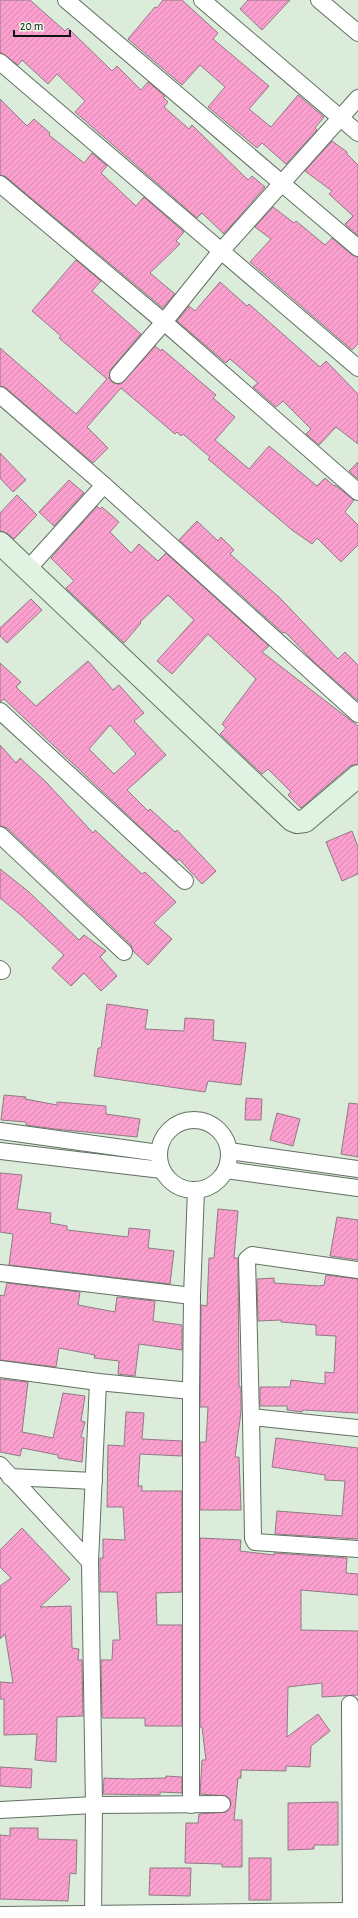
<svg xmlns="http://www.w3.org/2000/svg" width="358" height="1918" font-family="'Alegreya Sans',sans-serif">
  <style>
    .building { fill: url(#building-hatch); stroke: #907a84; fill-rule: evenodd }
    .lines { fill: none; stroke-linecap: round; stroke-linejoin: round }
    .street-casing { stroke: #617061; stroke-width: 18 }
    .secondary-casing { stroke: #617061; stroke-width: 24 }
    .street { stroke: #fff; stroke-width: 16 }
    .secondary { stroke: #e0f2e1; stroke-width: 22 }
  </style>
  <defs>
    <pattern id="building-hatch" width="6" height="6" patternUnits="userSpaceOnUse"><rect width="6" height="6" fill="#fb9fce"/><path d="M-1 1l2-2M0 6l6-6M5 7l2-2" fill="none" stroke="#d688b0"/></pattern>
  </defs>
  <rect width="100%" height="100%" fill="#dbecdb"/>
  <!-- building -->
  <g class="building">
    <path d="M0 0H30L65 31 68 28 112 71 117 66 141 90 148 82 165 96 163 97 168 102 164 107 189 129 192 125 248 180 252 176 265 187 224 234 202 213 197 218 75 112 85 101 57 74 48 84 22 60 18 65 0 52Z"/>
    <path d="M163 0H182L218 33 213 39 269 86 249 109 271 127 298 95 324 117 315 128 317 130 286 164 262 143 257 148 208 107 225 87 200 65 182 85 128 39 155 7 157 8Z"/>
    <path d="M248 0H290L262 30 240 9Z"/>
    <path d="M0 99 27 126 34 119 50 133 49 135 84 163 92 153 107 166 101 173 136 206 144 197 184 232 176 241 180 244 150 273 175 294 163 308 6 177 0 175Z"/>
    <path d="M332 141 347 152V154L358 165V236L345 224 353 216 329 194 332 191 305 171Z"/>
    <path d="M273 207 294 223 296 221 325 245 332 238 352 255 358 257V344L352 350 250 262 271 239 255 227Z"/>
    <path d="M76 260 101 281 92 291 141 334 111 369 109 378 112 382 117 384H121L155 346 161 351 162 349 216 395 213 398 235 417 215 440 249 469 269 446 317 486 325 478 334 486 335 485 354 500 345 512 358 525V545L341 562 317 538 312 544 292 530 208 459 210 457 183 434 181 436 177 432 175 434 121 388 87 427 108 448 93 463 6 388 0 386V348L76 414 107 379 59 338 61 336 32 311Z"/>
    <path d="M220 282 247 306 249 304 320 367 326 361 358 394V444L336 427 319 445 306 434 311 429 283 401 276 407 253 387 258 383 230 359 226 363 177 321 189 306 195 311Z"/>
    <path d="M0 453 26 480 13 492 0 478Z"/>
    <path d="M358 462V479L349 471Z"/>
    <path d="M69 480 84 493 54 526 39 512Z"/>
    <path d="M17 495 37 515 14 539 8 534 0 531V513Z"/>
    <path d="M97 506 100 509 102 507 119 522 110 532 131 553 139 544 158 561 166 553 269 646 262 652 358 726V764L350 766 301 808 288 795 291 792 268 769 262 774 220 734 226 728 222 724 256 679 208 634 172 674 157 661 194 620 168 595 140 622 141 623 124 643 66 588 74 581 51 558Z"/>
    <path d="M197 521 218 541 221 537 234 550 230 554 280 598 338 659 345 652 358 665V701L314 662 285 632 283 633 179 540Z"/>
    <path d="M31 599 42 610 7 643 0 636V628Z"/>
    <path d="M88 661 113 690 119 685 144 713 134 721 166 755 127 790 148 811 150 809 175 832 177 830 216 871 202 884 179 859 177 861 152 838 4 699 0 702V663L21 682 16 687 36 706ZM110 725 136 754 114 774 89 749Z"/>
    <path d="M0 745 16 763 20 758 46 782 93 833 95 830 142 874 145 872 176 902 154 923 172 939 148 965 133 951 131 945 7 828 0 826Z"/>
    <path d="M352 831 358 847V874L342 881 326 842Z"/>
    <path d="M0 869 29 892 79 940 84 935 106 951 100 957 117 976 101 991 84 973 71 986 52 968 64 955 22 916 0 898Z"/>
    <path d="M107 1004 148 1010 145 1029 184 1031 185 1018 214 1020 213 1040 246 1043 241 1085 208 1081 205 1092 94 1076 98 1048H101Z"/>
    <path d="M4 1095 26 1097 25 1099 57 1105V1102L106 1106V1114L140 1119 137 1137 55 1129 26 1125V1122L1 1120Z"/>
    <path d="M246 1098 262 1099 261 1120H245Z"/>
    <path d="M349 1103 358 1104V1157L341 1154Z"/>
    <path d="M277 1113 300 1119 293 1146 270 1140Z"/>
    <path d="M0 1173 22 1175 17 1209 51 1213 50 1223 67 1226V1230L128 1237 129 1228 150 1230 148 1248 174 1251 170 1284 9 1265 13 1234 0 1232Z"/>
    <path d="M218 1209 238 1211 234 1258H238L239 1387H241V1412L235 1457H239L241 1510H200V1442H206L208 1407H200L201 1305 207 1306 209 1258H214Z"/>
    <path d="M337 1217 358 1220V1260L330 1256Z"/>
    <path d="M326 1275 358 1279V1413L303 1410 302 1412 287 1410V1406H260V1387H290L291 1380 325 1384V1372L334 1373 336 1336 316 1335V1325L281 1322V1320L258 1321 257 1279 274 1278V1283L319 1286 324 1285Z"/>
    <path d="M7 1283 80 1292 78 1305 115 1312 117 1297 155 1301 153 1321 182 1325V1350L139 1344 135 1376 118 1374 119 1361 94 1358 95 1355 59 1348 56 1367 0 1360V1295L4 1296Z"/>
    <path d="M0 1379 28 1382 22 1432 53 1438 63 1393 85 1396 81 1421 85 1422 81 1437 84 1438 82 1462 58 1458V1455L22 1448 20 1456 0 1452Z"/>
    <path d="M126 1412 144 1413 142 1439 182 1441V1456L140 1454 138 1486H142V1491H182V1592L156 1593 157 1625H182V1726H145V1718H103L102 1716 101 1660H112L113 1640H120L117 1592H100V1558H103V1539L125 1540 123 1507H107L108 1445 124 1446Z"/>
    <path d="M276 1438 358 1448V1539L275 1534 277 1511 342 1516 345 1481 325 1480V1475L272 1467Z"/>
    <path d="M22 1528 70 1579 40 1607 71 1606 72 1648 79 1649 78 1660H82L83 1716 57 1717 56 1762 35 1760 37 1734 4 1735V1699H0V1682L13 1683 5 1634 0 1639V1586L11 1578 0 1567V1550Z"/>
    <path d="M200 1538 241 1540 240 1551 274 1555V1553L347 1558 346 1573 358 1574V1595L301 1590V1630L358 1631V1695L322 1697V1683L288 1687 287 1737 318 1714 330 1731 311 1746 310 1767 286 1766V1771L241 1770V1778H238L234 1820H242V1867H222V1864L185 1863 186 1823H198L199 1814 226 1812 231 1804 230 1799 226 1796 200 1794 202 1760H206L202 1727H200Z"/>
    <path d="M0 1767 32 1769 31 1788 0 1786Z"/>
    <path d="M166 1776 182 1777V1793L160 1792V1795L103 1794 104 1778 129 1779 166 1778Z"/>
    <path d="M338 1802V1845H314V1849L288 1850V1803Z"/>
    <path d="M10 1828H38V1839L77 1840 76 1874 70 1873 68 1901 0 1899V1835L10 1836Z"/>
    <rect x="249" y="1858" width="22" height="42"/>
    <path d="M150 1868H191L190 1896 149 1895Z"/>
  </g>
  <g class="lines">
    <defs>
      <g id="street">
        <path d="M66 0 358 248"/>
        <path d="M202 0 358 133"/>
        <path d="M319 0 358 33"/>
        <path d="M0 62 358 368"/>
        <path d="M0 184 164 322 358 492"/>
        <path d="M118 375 164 322 221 251 358 98"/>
        <path d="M0 395 104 485 358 714"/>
        <path d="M27 570 104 485"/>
        <path d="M0 711 185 881"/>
        <path d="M0 835 124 952"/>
        <path d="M0 969 2 971"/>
        <circle cx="194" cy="1155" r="35"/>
        <path d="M0 1131 159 1153"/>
        <path d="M0 1151 162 1170"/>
        <path d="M229 1151 358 1169"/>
        <path d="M226 1170 358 1188"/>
        <path d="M0 1273 192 1296"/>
        <path d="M0 1369 98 1382 191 1391V1805"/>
        <path d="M191 1391 192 1296 196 1190"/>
        <path d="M251 1417 247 1259 252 1255 358 1270"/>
        <path d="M358 1428 251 1417 253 1538 255 1542 358 1549"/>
        <path d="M0 1465 90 1562"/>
        <path d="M10 1477 94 1481"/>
        <path d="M350 1704 351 1918"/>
        <path d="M0 1810 94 1805 222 1804"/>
        <path d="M0 1915 351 1911"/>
        <path d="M93 1918 94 1805 90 1562 98 1382"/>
      </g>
      <path id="secondary" d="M0 543 292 820 297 822 305 821 358 776"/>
    </defs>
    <!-- street casing -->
    <use href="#street" class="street-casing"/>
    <!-- secondary casing -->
    <use href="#secondary" class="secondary-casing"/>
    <!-- street -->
    <use href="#street" class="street"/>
    <!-- secondary -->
    <use href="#secondary" class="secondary"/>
  </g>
  <!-- scale -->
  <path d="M14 30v6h56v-6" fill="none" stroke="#0e140e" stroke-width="2"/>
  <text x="20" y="30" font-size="12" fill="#0e140e" stroke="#e8fae8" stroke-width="3" paint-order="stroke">20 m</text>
</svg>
